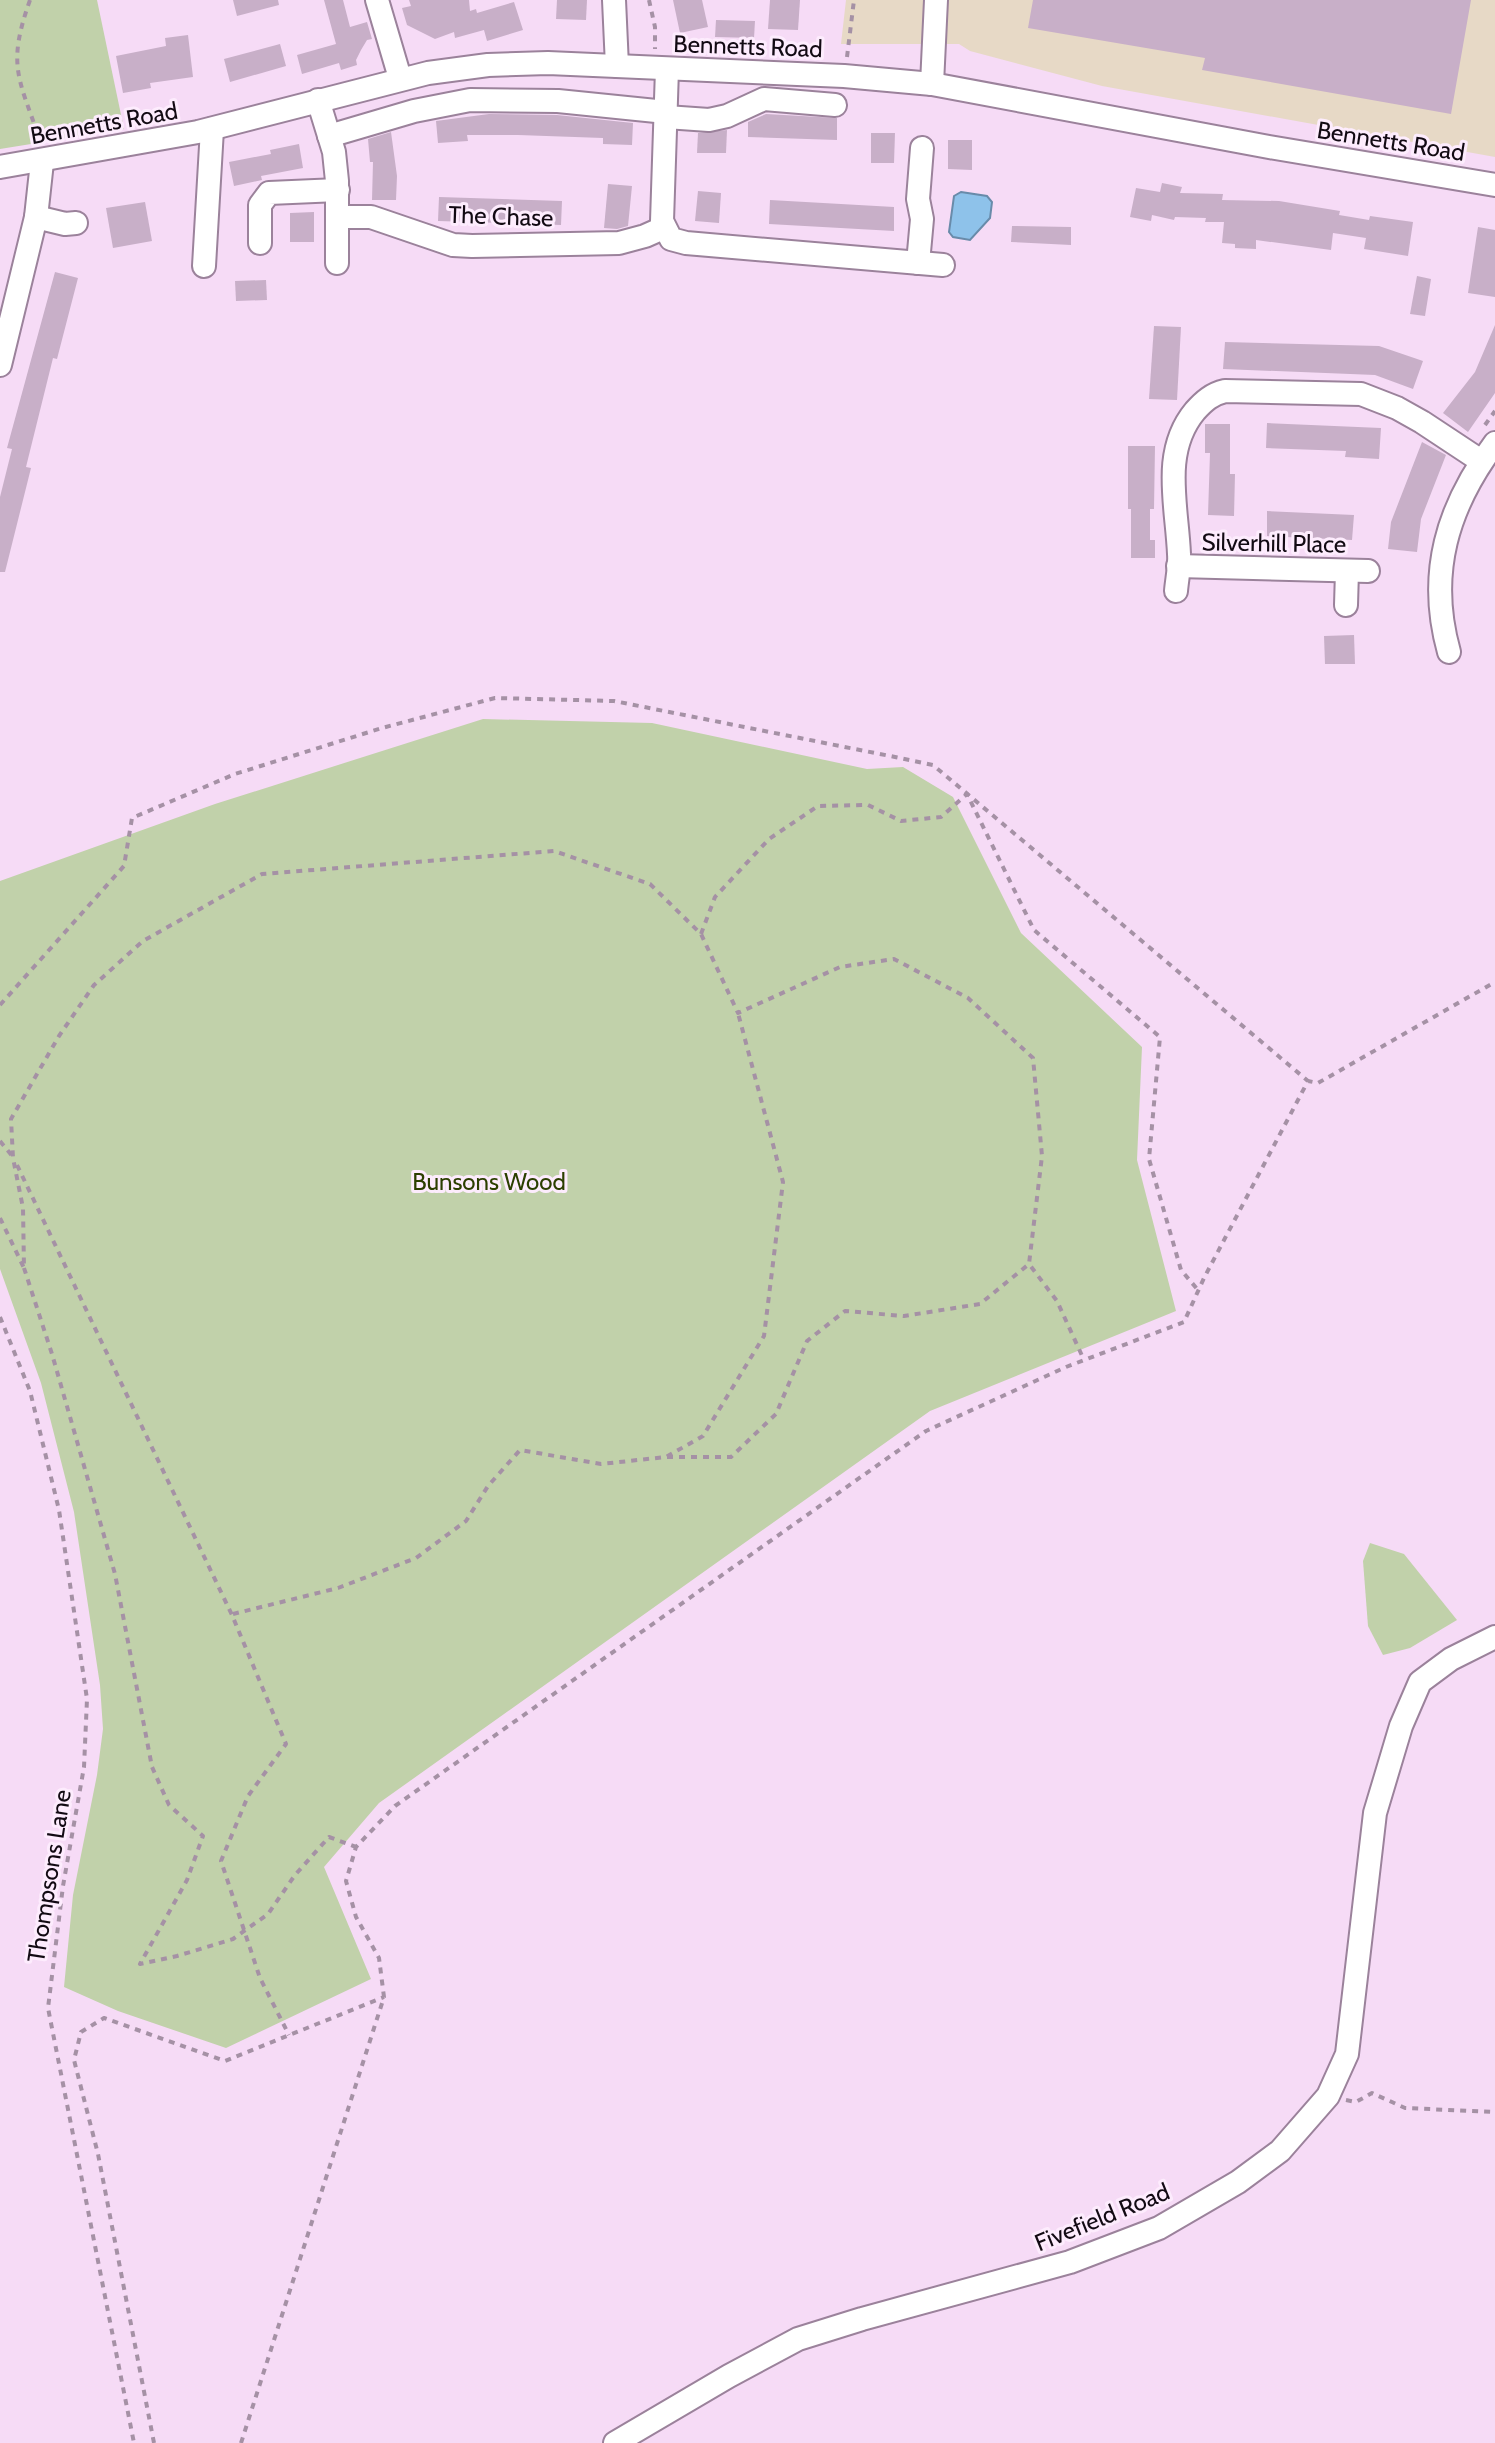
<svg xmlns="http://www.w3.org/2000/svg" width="1495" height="2443" font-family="Cabin,sans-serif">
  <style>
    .industrial { fill: #e7d9c6 }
    .green { fill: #c1d1aa }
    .water { fill: #8ec2ea; stroke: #698baa; stroke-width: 2 }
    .building { fill: #c8afc8 }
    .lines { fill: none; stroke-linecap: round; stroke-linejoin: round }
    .minor-casing { stroke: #9b829b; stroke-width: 26 }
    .path { stroke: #a591a5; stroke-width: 4; stroke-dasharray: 6 6; stroke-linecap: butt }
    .minor { stroke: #fff; stroke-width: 22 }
    .labels { text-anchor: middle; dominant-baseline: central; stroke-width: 6; stroke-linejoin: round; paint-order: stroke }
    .street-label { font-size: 24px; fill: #120a13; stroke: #fdecfd }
    .park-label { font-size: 24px; fill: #2c3f00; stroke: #fdecfd }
  </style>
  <rect width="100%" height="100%" fill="#f6dbf6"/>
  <!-- industrial -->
  <path class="industrial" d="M846 0H1495V157L1102 86 970 51 959 44H841Z"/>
  <!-- green -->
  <g class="green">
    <path d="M0 0H97L124 129 0 149Z"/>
    <path d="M483 719 652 723 867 769 903 767 953 797 1021 933 1142 1047 1137 1160 1176 1311 930 1411 379 1803 324 1867 371 1979 226 2048 118 2011 64 1987 73 1895 97 1775 103 1729 100 1685 74 1512 41 1383 0 1269V881L215 804Z"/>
    <path d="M1370 1543 1404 1554 1457 1620 1410 1648 1383 1655 1368 1626 1363 1561Z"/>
  </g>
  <!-- water -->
  <path class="water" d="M961 192 987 196 992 202 990 218 970 240 953 237 949 232 954 196Z"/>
  <!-- building -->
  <g class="building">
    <path d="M233 0H278L279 5 237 16Z"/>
    <path d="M324 0H343L350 27 367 22 372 39 367 40 361 50 356 60 357 65 341 70 339 63 302 74 297 55 336 44Z"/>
    <path d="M409 0H469L470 11 476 9 477 13 514 2 523 30 487 41 484 30 455 38 454 32 435 39 407 25 402 8 411 6Z"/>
    <path d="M557 0H587L586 20 556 19Z"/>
    <path d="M673 0H702L708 27 680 33Z"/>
    <path d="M770 0H800L798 30 768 29Z"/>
    <path d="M1033 0H1471L1451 114 1202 70 1205 58 1028 28Z"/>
    <path d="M716 20 755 21 754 38 715 37Z"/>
    <path d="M188 35 193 77 150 83 151 88 123 93 116 56 166 46 165 38Z"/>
    <path d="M280 44 286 66 230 82 224 59Z"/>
    <path d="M489 114 557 115 633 123 632 145 603 144V138L518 135H467L468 141 438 143 436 121Z"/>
    <path d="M766 114 837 118V140L748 137V122Z"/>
    <path d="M727 130 726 153H697L698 133Z"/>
    <path d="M391 132 397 176 396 200H372L373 162H370L368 139Z"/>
    <path d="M871 133H895L894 163H871Z"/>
    <path d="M948 140H972V170L948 169Z"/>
    <path d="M299 144 303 168 261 176 262 180 234 186 229 162 271 154 270 150Z"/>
    <path d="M1162 183 1182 187 1180 193 1223 194 1222 200 1279 201 1340 211 1339 215 1369 220 1370 216 1413 222 1408 256 1364 249 1366 238 1333 233 1331 250 1256 240V249L1235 248V244L1222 243 1224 222H1205L1206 218 1175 217 1174 220 1152 215 1151 221 1130 217 1136 188 1160 192Z"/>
    <path d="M608 184 632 186 628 226 617 229 604 228Z"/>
    <path d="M698 191 721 193 719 223 695 221Z"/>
    <path d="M439 197 562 201 561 225 438 221Z"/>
    <path d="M770 200 894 207V231L769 224Z"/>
    <path d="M145 202 152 241 113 248 106 208Z"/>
    <path d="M314 212V242H290V213Z"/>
    <path d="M1012 226 1071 227V245L1011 242Z"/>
    <path d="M1478 227 1495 230V297L1468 293Z"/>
    <path d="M55 272 78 278 57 359 53 358 26 467 31 468 5 572H0V497L12 449 7 448Z"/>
    <path d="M1417 276 1431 279 1425 316 1410 314Z"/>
    <path d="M266 280 267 300 236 301 235 281Z"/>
    <path d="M1495 325V393L1468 432 1443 413 1475 372Z"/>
    <path d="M1154 326 1181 327 1177 400 1149 399Z"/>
    <path d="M1225 342 1379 346 1423 361 1413 389 1375 375 1223 369Z"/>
    <path d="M1267 423 1381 428 1379 459 1345 457 1346 451 1266 448Z"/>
    <path d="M1205 424H1230V474H1235L1234 516 1208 515 1210 453H1205Z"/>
    <path d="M1422 442 1446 455 1421 519 1417 552 1388 549 1391 522Z"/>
    <path d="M1128 446H1155L1154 509H1150V540H1155V558H1131V509H1128Z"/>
    <path d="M1267 511 1354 515 1352 540 1267 536Z"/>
    <path d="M1354 635 1355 664H1325L1324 636Z"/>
  </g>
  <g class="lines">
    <defs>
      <g id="minor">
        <path d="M377 0 400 78"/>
        <path d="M614 0 617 66"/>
        <path d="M667 69 662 221 671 239 686 243 943 265"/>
        <path d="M932 84 936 0"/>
        <path d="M318 100 334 152 337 181V263"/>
        <path d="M666 117 709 120 727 116 764 99 835 105"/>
        <path d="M329 136 414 111 470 100 558 101 666 112"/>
        <path d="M0 167 198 132 428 73 488 65 548 63 844 76 932 84 1269 147 1495 185"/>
        <path d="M36 217 65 224 76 223"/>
        <path d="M338 217H371L453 245 472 246 619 243 645 236 663 228"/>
        <path d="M260 243V205L269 193 338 190"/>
        <path d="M918 263 922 219 918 199 922 148"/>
        <path d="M204 266 212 129"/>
        <path d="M0 365 36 217 42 162"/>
        <path d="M1178 566 1368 571"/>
        <path d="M1176 591C1177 579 1180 566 1179 554 1177 505 1161 452 1195 411 1204 401 1212 394 1225 391L1361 394 1397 408 1422 422 1481 461"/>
        <path d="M1346 605 1347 571"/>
        <path d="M1449 652C1427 574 1447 507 1495 443"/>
        <path d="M615 2443 729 2376 798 2339 862 2319 1070 2262 1159 2228 1238 2182 1280 2151 1328 2096 1347 2054 1375 1813 1401 1726 1420 1682 1451 1659 1495 1637"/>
      </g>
    </defs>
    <!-- minor casing -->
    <use href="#minor" class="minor-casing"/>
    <!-- path -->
    <g class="path">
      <path d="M30 0C7 65 18 77 40 140"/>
      <path d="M649 0 655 27V49"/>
      <path d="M847 57 854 0"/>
      <path d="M1485 425 1495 411"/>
      <path d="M701 934 715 897 769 839 818 806 868 805 901 821 941 817 967 794 1034 930 1160 1037 1149 1159 1181 1270 1198 1290"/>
      <path d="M0 1005 124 866 132 818 235 774 382 728 495 698 614 701 895 757 933 765 1308 1081"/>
      <path d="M0 1141 13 1157"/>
      <path d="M17 1165 232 1615 286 1744 248 1796 221 1861 260 1978 289 2035"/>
      <path d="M0 1218 24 1268 23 1208 13 1158 11 1119 59 1036 94 985 143 941 262 874 554 851 650 884 701 934 738 1013 840 967 894 959 968 998 1033 1058 1042 1156 1029 1264 1057 1301 1084 1360"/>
      <path d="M24 1268 52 1354 115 1574 152 1767 169 1805 203 1836 187 1880 140 1964 177 1956 233 1939 268 1914 295 1875 329 1837 356 1847"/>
      <path d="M0 1317 30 1391 59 1510 87 1699 84 1767 63 1886 48 2008 134 2443"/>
      <path d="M667 1457H731L776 1414 807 1341 845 1311 904 1316 980 1304 1029 1264"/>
      <path d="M233 1614 338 1588 416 1558 466 1521 488 1486 520 1450 601 1464 666 1457 703 1436 764 1336 783 1182 738 1013"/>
      <path d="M1346 2100 1356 2102 1372 2093 1405 2108 1495 2112"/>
      <path d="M154 2443 98 2154 74 2060 81 2032 104 2018 225 2061 384 1997"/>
      <path d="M241 2443 384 1997 379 1958 356 1917 346 1881 356 1847 395 1806 926 1431 1066 1367 1184 1322 1204 1278 1308 1081 1318 1083 1495 982"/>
    </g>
    <!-- minor -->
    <use href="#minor" class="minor"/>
  </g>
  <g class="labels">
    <!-- street labels -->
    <g class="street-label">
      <text transform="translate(748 46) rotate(2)">Bennetts Road</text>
      <text transform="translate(104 123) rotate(-10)">Bennetts Road</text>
      <text transform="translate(1391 141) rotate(9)">Bennetts Road</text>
      <text transform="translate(501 216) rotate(2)">The Chase</text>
      <text transform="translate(1274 543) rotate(1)">Silverhill Place</text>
      <text transform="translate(49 1876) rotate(-81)">Thompsons Lane</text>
      <text transform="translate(1102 2217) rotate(-22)">Fivefield Road</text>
    </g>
    <!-- park labels -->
    <g class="park-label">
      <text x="489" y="1181">Bunsons Wood</text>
    </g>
  </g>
</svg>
